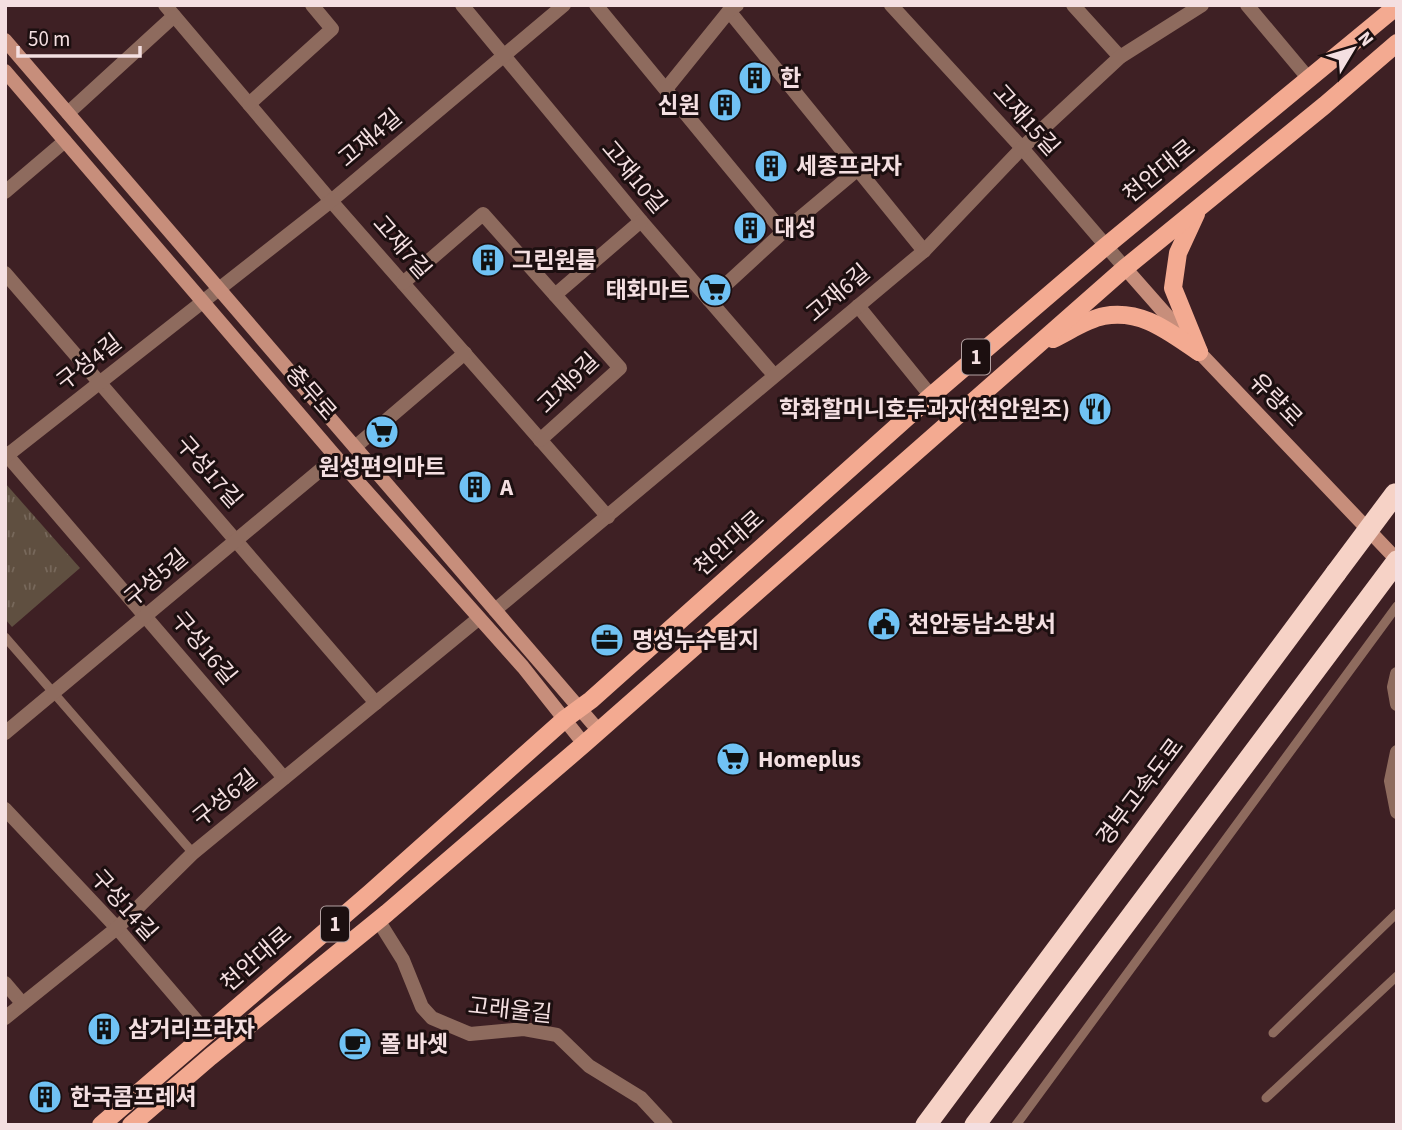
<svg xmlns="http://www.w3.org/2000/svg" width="1402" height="1130" font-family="'Source Sans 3','Noto Sans KR',sans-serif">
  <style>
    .park { fill: url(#park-tufts) }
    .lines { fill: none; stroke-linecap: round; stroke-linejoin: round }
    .lane { stroke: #8e6b5e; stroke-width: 9 }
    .street { stroke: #8e6b5e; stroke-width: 14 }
    .secondary { stroke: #c78e7b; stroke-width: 14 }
    .primary { stroke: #f3aa91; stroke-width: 18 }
    .highway { stroke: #f6d2c6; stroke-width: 21 }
    .highway-bridge { stroke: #f6d2c6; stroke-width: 21 }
    .labels { text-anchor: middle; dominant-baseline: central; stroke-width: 6; stroke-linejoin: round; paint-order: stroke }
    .shield { fill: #1c0f10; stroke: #b3a1a2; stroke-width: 2 }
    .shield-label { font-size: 21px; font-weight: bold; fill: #f4dfe1 }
    .poi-label { font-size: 23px; font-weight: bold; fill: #f4dfe1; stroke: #1c0f10; text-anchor: start }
    .street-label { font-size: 23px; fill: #f4dfe1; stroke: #1c0f10 }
  </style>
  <defs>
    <pattern id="park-tufts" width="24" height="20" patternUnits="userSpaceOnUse" patternTransform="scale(1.75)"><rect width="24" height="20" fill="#5f4f40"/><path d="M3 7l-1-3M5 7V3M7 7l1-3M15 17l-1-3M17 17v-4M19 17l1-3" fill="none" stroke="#77685b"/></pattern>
  </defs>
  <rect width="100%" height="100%" fill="#3e2024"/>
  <!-- park -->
  <path class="park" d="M5 483 80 568 12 627 5 619Z"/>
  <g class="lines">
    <!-- lane -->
    <g class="lane">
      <path d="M5 637 193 853"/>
      <path d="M1273 1033 1397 913"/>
      <path d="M1266 1098 1397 976"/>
      <path d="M1016 1125 1397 606"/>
    </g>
    <!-- street -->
    <g class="street">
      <path d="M165 5 331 201 608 517"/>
      <path d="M462 5 641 221 774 375"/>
      <path d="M596 5 783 232"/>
      <path d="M891 5 1022 148 1125 268"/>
      <path d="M1073 5 1120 57"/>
      <path d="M1247 5 1309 79"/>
      <path d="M729 11 924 251"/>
      <path d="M666 89 729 11 737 5"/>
      <path d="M249 104 332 29 312 5"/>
      <path d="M68 113 174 16"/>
      <path d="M5 192 65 141"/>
      <path d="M5 273 376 703"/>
      <path d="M403 283 483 214 620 368 540 440"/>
      <path d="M555 295 641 221"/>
      <path d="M709 300 783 232 857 170"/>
      <path d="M858 306 931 396"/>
      <path d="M355 447 465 353"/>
      <path d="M5 453 284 778"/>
      <path d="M5 457 331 201 564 5"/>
      <path d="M495 610 924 251 1022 148 1120 57 1202 5"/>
      <path d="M1397 674 1394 687 1397 704"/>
      <path d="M5 733 336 457"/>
      <path d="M1397 752 1391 781 1397 812"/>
      <path d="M5 809 117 928 207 1033"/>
      <path d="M378 920 403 960 422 1007 432 1018 470 1034 524 1029 557 1035 589 1066 641 1098 666 1125"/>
      <path d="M5 983 22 1003"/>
      <path d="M5 1018 117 928 193 853 478 619"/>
    </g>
    <!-- secondary -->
    <g class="secondary">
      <path d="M5 40 599 731"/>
      <path d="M5 71 336 457 523 667 584 744"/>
      <path d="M1125 268 1199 352 1397 560"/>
    </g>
    <!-- primary -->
    <g class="primary">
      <path d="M1196 214 1178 253 1173 288 1199 352"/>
      <path d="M1053 339C1068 332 1087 319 1104 316 1142 309 1169 332 1199 352"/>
      <path d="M101 1125 370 893 565 719 591 700 931 396 1106 246 1397 6"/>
      <path d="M131 1125 210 1057 387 913 584 744 1125 268 1325 105 1397 43"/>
    </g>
    <!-- highway -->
    <g class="highway">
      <path d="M926 1125 1336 573"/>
      <path d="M975 1125 1397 561"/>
    </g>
    <!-- highway-bridge -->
    <path class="highway-bridge" d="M1336 573 1395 494"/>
  </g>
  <!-- icons -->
  <defs>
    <symbol id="building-disc" viewBox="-11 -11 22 22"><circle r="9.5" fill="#70c2f4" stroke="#1c0f10"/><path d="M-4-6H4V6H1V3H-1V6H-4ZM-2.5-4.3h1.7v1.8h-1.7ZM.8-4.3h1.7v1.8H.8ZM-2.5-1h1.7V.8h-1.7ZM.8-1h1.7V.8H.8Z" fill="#111"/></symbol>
    <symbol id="supermarket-disc" viewBox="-11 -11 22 22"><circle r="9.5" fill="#70c2f4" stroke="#1c0f10"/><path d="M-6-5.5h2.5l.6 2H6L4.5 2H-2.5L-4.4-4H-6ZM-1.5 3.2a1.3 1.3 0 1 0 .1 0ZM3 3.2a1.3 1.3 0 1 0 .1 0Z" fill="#111"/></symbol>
    <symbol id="restaurant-disc" viewBox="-11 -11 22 22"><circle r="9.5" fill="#70c2f4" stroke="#1c0f10"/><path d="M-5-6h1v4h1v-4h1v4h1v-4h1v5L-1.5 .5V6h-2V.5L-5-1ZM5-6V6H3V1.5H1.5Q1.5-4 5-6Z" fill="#111"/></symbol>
    <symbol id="civic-disc" viewBox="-11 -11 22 22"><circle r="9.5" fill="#70c2f4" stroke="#1c0f10"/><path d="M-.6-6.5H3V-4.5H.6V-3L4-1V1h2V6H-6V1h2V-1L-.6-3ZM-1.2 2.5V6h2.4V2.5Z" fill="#111"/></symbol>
    <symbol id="office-disc" viewBox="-11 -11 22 22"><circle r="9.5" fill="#70c2f4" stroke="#1c0f10"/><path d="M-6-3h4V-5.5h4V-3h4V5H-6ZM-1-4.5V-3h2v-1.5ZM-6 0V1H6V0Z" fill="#111"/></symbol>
    <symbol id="cafe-disc" viewBox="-11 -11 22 22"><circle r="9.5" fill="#70c2f4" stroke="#1c0f10"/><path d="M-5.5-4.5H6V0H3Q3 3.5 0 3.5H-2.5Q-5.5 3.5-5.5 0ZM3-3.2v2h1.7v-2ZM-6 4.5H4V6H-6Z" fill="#111"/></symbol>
  </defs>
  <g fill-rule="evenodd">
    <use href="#building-disc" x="736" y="59" width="38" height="38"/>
    <use href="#building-disc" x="706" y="86" width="38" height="38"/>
    <use href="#building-disc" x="752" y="147" width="38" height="38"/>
    <use href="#building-disc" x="731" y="209" width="38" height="38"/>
    <use href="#building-disc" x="469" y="241" width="38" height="38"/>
    <use href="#supermarket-disc" x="696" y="271" width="38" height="38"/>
    <use href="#restaurant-disc" x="1076" y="390" width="38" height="38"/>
    <use href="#supermarket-disc" x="363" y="413" width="38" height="38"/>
    <use href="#building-disc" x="456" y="468" width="38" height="38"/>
    <use href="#civic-disc" x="865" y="605" width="38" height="38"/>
    <use href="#office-disc" x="588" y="621" width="38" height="38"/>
    <use href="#supermarket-disc" x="714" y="740" width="38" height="38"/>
    <use href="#building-disc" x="85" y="1010" width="38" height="38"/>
    <use href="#cafe-disc" x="336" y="1025" width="38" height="38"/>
    <use href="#building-disc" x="26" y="1078" width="38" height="38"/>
  </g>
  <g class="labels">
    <!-- shield labels -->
    <g class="shield">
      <rect x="962" y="339.5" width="28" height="35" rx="5"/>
      <rect x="321" y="906.5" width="28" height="35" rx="5"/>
    </g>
    <g class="shield-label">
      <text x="976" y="357">1</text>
      <text x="335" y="924">1</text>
    </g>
    <!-- poi labels -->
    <g class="poi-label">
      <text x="780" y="78">한</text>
      <text x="700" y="105" text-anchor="end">신원</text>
      <text x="796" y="166">세종프라자</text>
      <text x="774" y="228">대성</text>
      <text x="512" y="260">그린원룸</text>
      <text x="690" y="290" text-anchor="end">태화마트</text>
      <text x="1070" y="409" text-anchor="end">학화할머니호두과자(천안원조)</text>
      <text x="382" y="467" text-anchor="middle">원성편의마트</text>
      <text x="500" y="487">A</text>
      <text x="908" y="624">천안동남소방서</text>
      <text x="632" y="640">명성누수탐지</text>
      <text x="758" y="759">Homeplus</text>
      <text x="128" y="1029">삼거리프라자</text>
      <text x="380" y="1044">폴 바셋</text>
      <text x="70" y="1097">한국콤프레셔</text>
    </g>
    <!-- street labels -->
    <g class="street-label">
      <text transform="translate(1026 120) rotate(48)">고재15길</text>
      <text transform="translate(370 138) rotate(-40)">고재4길</text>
      <text transform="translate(1159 171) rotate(-39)">천안대로</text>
      <text transform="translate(634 177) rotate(50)">고재10길</text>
      <text transform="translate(402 247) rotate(49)">고재7길</text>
      <text transform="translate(838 293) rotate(-40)">고재6길</text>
      <text transform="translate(89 362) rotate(-38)">구성4길</text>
      <text transform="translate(568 383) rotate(-44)">고재9길</text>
      <text transform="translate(311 393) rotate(49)">충무로</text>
      <text transform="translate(1276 400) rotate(46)">유량로</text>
      <text transform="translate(209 472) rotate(49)">구성17길</text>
      <text transform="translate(729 543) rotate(-42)">천안대로</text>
      <text transform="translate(156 578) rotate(-40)">구성5길</text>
      <text transform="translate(204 648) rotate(50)">구성16길</text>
      <text transform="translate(1140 792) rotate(-53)">경부고속도로</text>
      <text transform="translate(225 798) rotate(-39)">구성6길</text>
      <text transform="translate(124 905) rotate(48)">구성14길</text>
      <text transform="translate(256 959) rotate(-41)">천안대로</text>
      <text transform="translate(510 1010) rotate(6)">고래울길</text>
    </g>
  </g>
  <!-- border -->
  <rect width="1402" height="1130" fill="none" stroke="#f4dfe1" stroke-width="14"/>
  <!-- north arrow -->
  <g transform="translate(1353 49) rotate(52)" stroke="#1c0f10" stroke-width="5" paint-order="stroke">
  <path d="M0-5L12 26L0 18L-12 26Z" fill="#f4dfe1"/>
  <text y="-10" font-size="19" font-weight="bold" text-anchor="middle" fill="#f4dfe1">N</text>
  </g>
  <!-- scale -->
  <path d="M18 46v10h122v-10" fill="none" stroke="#f4dfe1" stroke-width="3.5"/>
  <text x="28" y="46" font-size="21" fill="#f4dfe1" stroke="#1c0f10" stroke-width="5" paint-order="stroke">50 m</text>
</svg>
